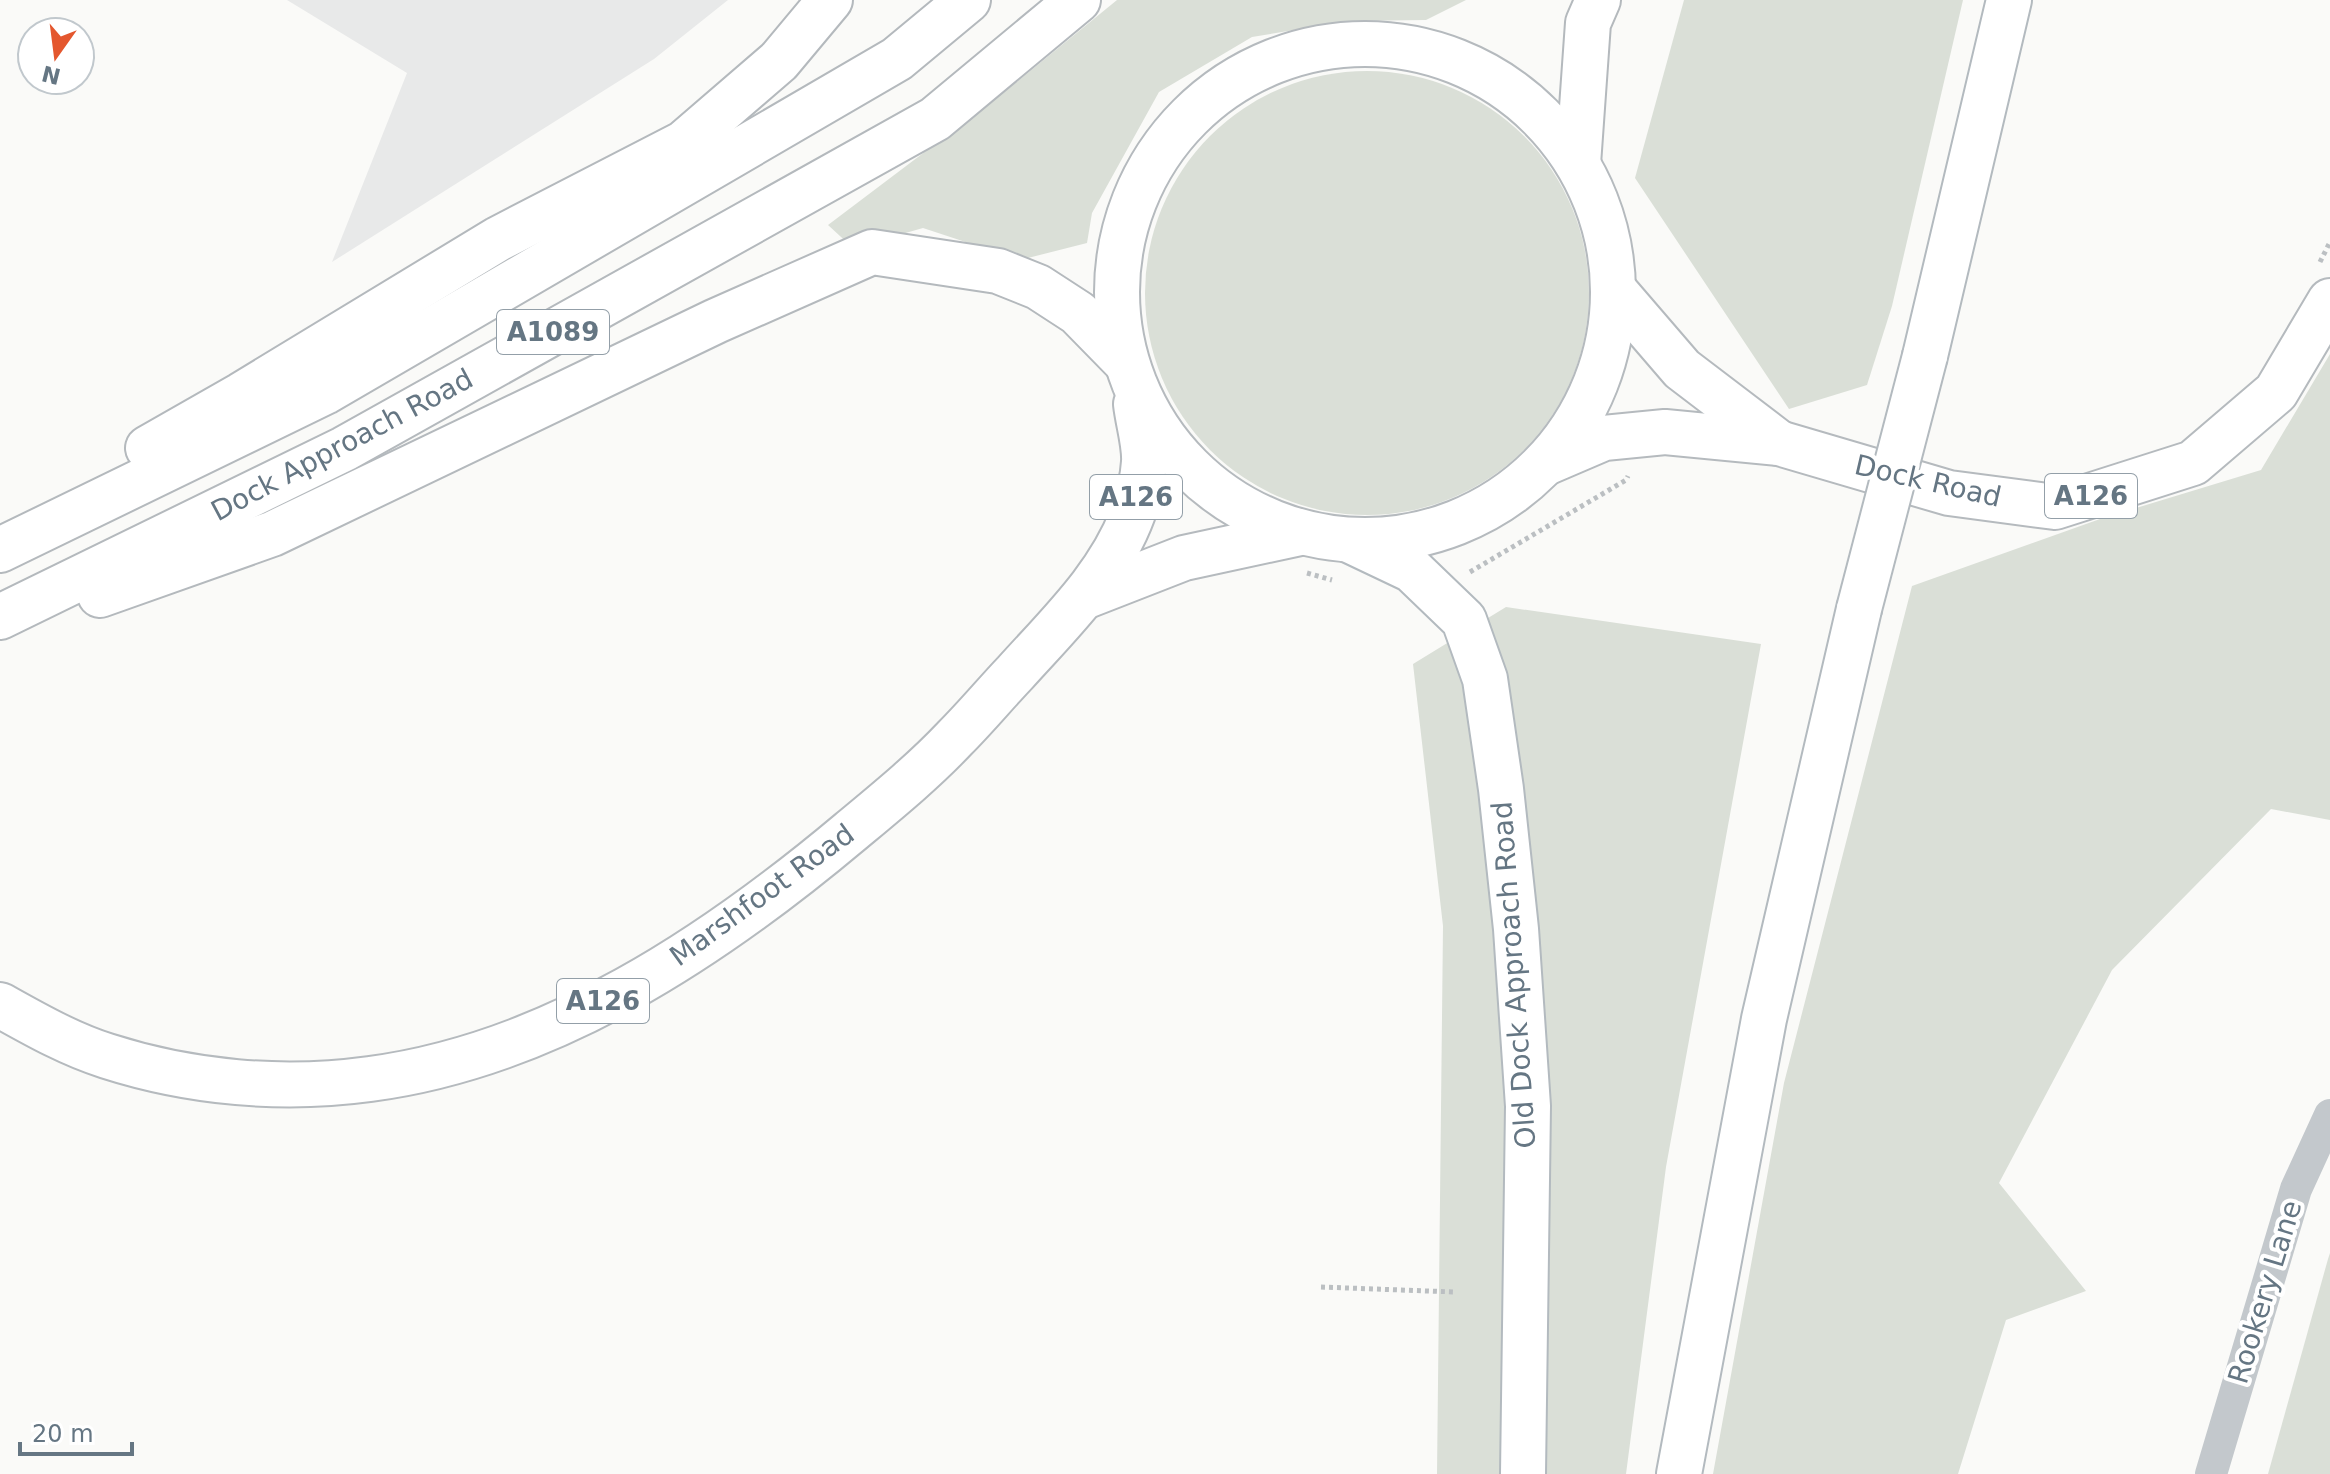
<svg xmlns="http://www.w3.org/2000/svg" width="2330" height="1474" font-family="'DejaVu Sans',sans-serif">
  <style>
    .built { fill: #e8e9e9 }
    .green { fill: #dadfd7 }
    .lines { fill: none; stroke-linecap: round; stroke-linejoin: round }
    .secondary-casing { stroke: #b3babf; stroke-width: 48 }
    .primary-casing { stroke: #b5babe; stroke-width: 48 }
    .highway-casing { stroke: #b4b9bd; stroke-width: 48 }
    .path { stroke: #bbbfc2; stroke-width: 5; stroke-dasharray: 4 4; stroke-linecap: butt }
    .street { stroke: #c3c8cc; stroke-width: 32 }
    .secondary { stroke: #fff; stroke-width: 44 }
    .primary { stroke: #fff; stroke-width: 44 }
    .highway { stroke: #fff; stroke-width: 44 }
    .secondary-bridge-casing { stroke: #b3babf; stroke-width: 48; stroke-linecap: butt }
    .secondary-bridge { stroke: #fff; stroke-width: 44 }
    .labels { text-anchor: middle; dominant-baseline: central; stroke-width: 8; stroke-linejoin: round; paint-order: stroke }
    .shield { fill: #fff; stroke: #939fa8; stroke-width: 2 }
    .shield-label { font-size: 26px; font-weight: bold; fill: #657683 }
    .street-label { font-size: 28px; fill: #657683; stroke: #fff }
  </style>
  <rect width="100%" height="100%" fill="#fafaf8"/>
  <!-- built -->
  <path class="built" d="M287 0H728L654 59 332 262 407 73Z"/>
  <!-- green -->
  <g class="green">
    <path d="M1117 0H1466L1426 20 1348 21 1252 37 1159 92 1092 213 1087 243 1020 260 923 228 853 248 828 225 1008 89Z"/>
    <path d="M1684 0H1963L1892 306 1867 385 1789 409 1635 178Z"/>
    <circle cx="1367" cy="293" r="222"/>
    <path d="M2330 354V820L2271 809 2112 970 1999 1183 2086 1291 2006 1320 1958 1474H1713L1784 1083 1912 586 2100 519 2261 470Z"/>
    <path d="M1506 607 1761 644 1666 1167 1626 1474H1437L1443 926 1413 664Z"/>
    <path d="M2330 1253V1474H2268L2328 1259Z"/>
  </g>
  <g class="lines">
    <defs>
      <g id="secondary">
        <path d="M1925 356 2009 0"/>
        <path d="M1351 541 1412 570 1464 620 1485 679 1501 789 1516 929 1528 1106 1523 1474"/>
        <path d="M1679 1474 1764 1019 1859 609"/>
      </g>
      <g id="primary">
        <circle cx="1365" cy="292" r="248"/>
        <path d="M1614 290 1682 369 1779 443"/>
        <path d="M1548 462 1604 438 1665 432 1779 443 1949 493 2055 507 2193 463 2276 392 2330 301"/>
        <path d="M1084 597 1184 558 1300 533"/>
        <path d="M0 1005C34 1024 69 1044 107 1056 191 1083 282 1091 370 1079 551 1055 713 947 850 832 886 802 923 772 955 738 976 717 995 694 1015 673 1059 624 1110 576 1133 513 1138 498 1143 477 1144 462 1145 444 1138 422 1136 404"/>
      </g>
      <g id="highway">
        <path d="M1578 164 1588 23 1598 0"/>
        <path d="M148 448 241 395 498 239 684 143 779 61 830 0"/>
        <path d="M0 550 325 392 897 59 968 0"/>
        <path d="M100 595 272 534 716 321 872 252 998 271 1038 287 1078 313 1124 360"/>
        <path d="M0 617 344 449 935 119 1078 0"/>
      </g>
    </defs>
    <!-- secondary casing -->
    <use href="#secondary" class="secondary-casing"/>
    <!-- primary casing -->
    <use href="#primary" class="primary-casing"/>
    <!-- highway casing -->
    <use href="#highway" class="highway-casing"/>
    <!-- path -->
    <g class="path">
      <path d="M2320 262 2330 242"/>
      <path d="M1470 572 1626 480 1628 476"/>
      <path d="M1307 573 1332 580"/>
      <path d="M1321 1287 1455 1292"/>
    </g>
    <!-- street -->
    <path class="street" d="M2211 1474 2296 1189 2330 1115"/>
    <!-- secondary -->
    <use href="#secondary" class="secondary"/>
    <!-- primary -->
    <use href="#primary" class="primary"/>
    <!-- highway -->
    <use href="#highway" class="highway"/>
    <defs>
      <path id="secondary-bridge" d="M1859 609 1925 356"/>
    </defs>
    <!-- secondary-bridge casing -->
    <use href="#secondary-bridge" class="secondary-bridge-casing"/>
    <!-- secondary-bridge -->
    <use href="#secondary-bridge" class="secondary-bridge"/>
  </g>
  <g class="labels">
    <!-- shield labels -->
    <g class="shield">
      <rect x="497" y="310" width="112" height="44" rx="6"/>
      <rect x="2045" y="474" width="92" height="44" rx="6"/>
      <rect x="1090" y="475" width="92" height="44" rx="6"/>
      <rect x="557" y="979" width="92" height="44" rx="6"/>
    </g>
    <g class="shield-label">
      <text x="553" y="332">A1089</text>
      <text x="2091" y="496">A126</text>
      <text x="1136" y="497">A126</text>
      <text x="603" y="1001">A126</text>
    </g>
    <!-- street labels -->
    <g class="street-label">
      <text transform="translate(342 445) rotate(-28)">Dock Approach Road</text>
      <text transform="translate(1928 481) rotate(13)">Dock Road</text>
      <text transform="translate(762 895) rotate(-36)">Marshfoot Road</text>
      <text transform="translate(1514 975) rotate(-94)">Old Dock Approach Road</text>
      <text transform="translate(2265 1292) rotate(-73)">Rookery Lane</text>
    </g>
  </g>
  <!-- north arrow -->
  <g transform="translate(56 56) rotate(194)"><circle r="38" fill="#ffffff" stroke="#c1c8cd" stroke-width="2"/>
  <path d="M0-6L14 30L0 20L-14 30Z" fill="#e4572e"/>
  <text y="-12" font-size="22" font-weight="bold" text-anchor="middle" fill="#657683">N</text>
  </g>
  <!-- scale -->
  <path d="M20 1442v12h112v-12" fill="none" stroke="#657683" stroke-width="4"/>
  <text x="32" y="1442" font-size="24" fill="#657683" stroke="#ffffff" stroke-width="6" paint-order="stroke">20 m</text>
</svg>
